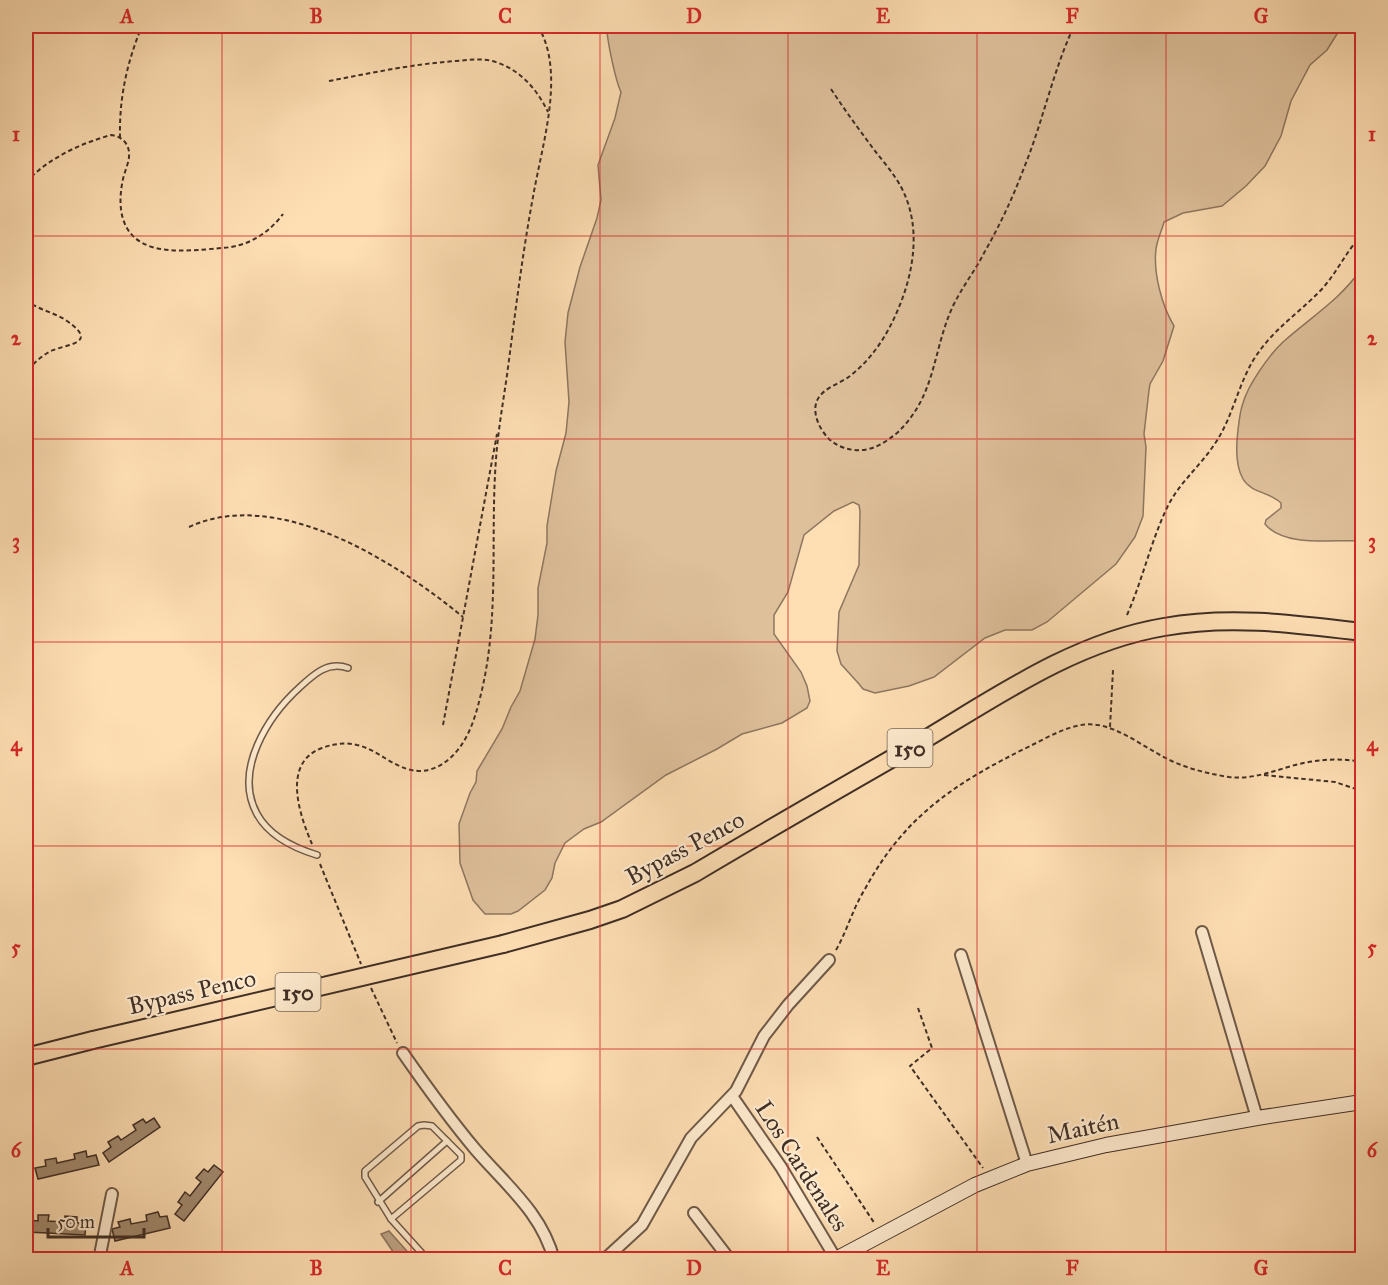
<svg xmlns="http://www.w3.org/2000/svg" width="1388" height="1285" font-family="'IM FELL Great Primer',serif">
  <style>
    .green { fill: #dec09b; stroke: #8e7760; stroke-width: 1.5 }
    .water { fill: #bda283; stroke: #8b745d; stroke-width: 1.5 }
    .building { fill: #a28a6f; stroke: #3f2e25; stroke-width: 1.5 }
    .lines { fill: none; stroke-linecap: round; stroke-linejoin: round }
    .lane-casing { stroke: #6f5a48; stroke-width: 8 }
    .street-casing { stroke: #6f5a48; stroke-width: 14 }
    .secondary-casing { stroke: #3f2e25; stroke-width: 16 }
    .primary-casing { stroke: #3f2e25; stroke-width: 20 }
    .path { stroke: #3f2e25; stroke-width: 2; stroke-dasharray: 4.5 3; stroke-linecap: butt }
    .lane { stroke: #feeace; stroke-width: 5 }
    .street { stroke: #feeace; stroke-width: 10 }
    .secondary { stroke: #feeace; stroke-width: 14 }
    .primary { stroke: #fedeb3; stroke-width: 16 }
    .primary-bridge-casing { stroke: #3f2e25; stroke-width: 20; stroke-linecap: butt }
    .primary-bridge { stroke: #fedeb3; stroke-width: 16 }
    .grid { fill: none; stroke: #d62828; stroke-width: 1.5; stroke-opacity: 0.55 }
    .labels { text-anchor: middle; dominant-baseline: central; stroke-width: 4.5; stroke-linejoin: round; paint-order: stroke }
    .shield { fill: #feeace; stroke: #786658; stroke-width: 1.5 }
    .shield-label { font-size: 22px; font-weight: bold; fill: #3f2e25 }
    .street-label { font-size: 24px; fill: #3f2e25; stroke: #feeace }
    .neatline { fill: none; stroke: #d62828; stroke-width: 2 }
    .grid-label { font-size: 20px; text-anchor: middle; font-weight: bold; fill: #d62828 }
  </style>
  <rect width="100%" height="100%" fill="#fedeb3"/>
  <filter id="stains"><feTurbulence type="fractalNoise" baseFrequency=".00333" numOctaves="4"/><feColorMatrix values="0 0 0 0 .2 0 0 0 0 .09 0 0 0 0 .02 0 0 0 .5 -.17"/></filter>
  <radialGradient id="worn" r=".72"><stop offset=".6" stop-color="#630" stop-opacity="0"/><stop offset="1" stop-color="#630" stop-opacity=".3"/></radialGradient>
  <!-- green -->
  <g class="green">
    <path d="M607 26H1342L1327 50 1310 65 1291 101 1281 136 1265 166 1246 186 1222 206 1183 213 1164 222C1162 230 1157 240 1156 249 1153 273 1162 306 1174 326L1163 361 1150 384 1149 390 1144 434 1146 447 1143 516 1135 537 1116 564 1047 622 1032 630H1005L985 638 934 677 909 686 875 693 863 689 859 684 841 664 837 651 839 612 859 565 860 511 859 505 853 502 834 511 804 535 788 592 774 615V634L801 672 807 686 810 701 807 708 782 723 742 734 717 749 666 775 601 822 584 829 565 843 555 863 552 878 545 890 518 911 511 914H485L473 900 460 863 459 824 470 793 476 782 477 771 502 729 511 707 520 691 535 639 538 615V588L547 543V526L556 471 566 433 569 402 565 342 568 313 580 267 597 218 601 200 598 165 615 118 621 92C616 82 606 37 607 26Z"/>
    <path d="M1362 268V541C1336 539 1284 548 1265 524L1266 520 1281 508V503C1270 492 1251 493 1243 479 1235 465 1236 446 1238 430 1239 421 1240 411 1243 403 1248 385 1269 355 1283 342 1312 316 1339 301 1362 268Z"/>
  </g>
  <!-- water -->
  <path class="water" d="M389 1231 414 1259H398L381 1234Z"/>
  <!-- building -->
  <g class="building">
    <path d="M154 1118 160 1127 109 1162 103 1153 111 1147 108 1142 118 1136 121 1140 136 1130 133 1125 143 1119 146 1123Z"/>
    <path d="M86 1151 87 1157 96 1155 99 1165 38 1179 35 1168 46 1166 45 1160 56 1158 57 1163 75 1159 74 1154Z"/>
    <path d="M214 1165 223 1172 184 1221 175 1214 182 1205 178 1202 185 1192 190 1196 201 1182 196 1178 204 1169 208 1172Z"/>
    <path d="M158 1212 160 1217 167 1216 170 1228 115 1241 112 1229 120 1227 118 1222 130 1219 131 1224 147 1221 146 1215Z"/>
    <path d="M38 1215H49L48 1221 64 1222 65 1216 77 1217V1223H86L85 1235 28 1232 29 1220 38 1221Z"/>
  </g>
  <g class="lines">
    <defs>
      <g id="lane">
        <path d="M317 855C294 848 269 836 257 814 233 770 268 716 300 687 314 674 328 661 348 668"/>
        <path d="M424 1125 432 1126 461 1155V1160L391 1219 365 1177V1171L418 1126Z"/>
        <path d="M378 1202 447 1141"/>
        <path d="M391 1219 428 1260"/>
      </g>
      <g id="street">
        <path d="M1202 932 1257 1118"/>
        <path d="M961 955 1027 1164"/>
        <path d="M403 1053C426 1086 449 1118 475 1149 505 1184 542 1213 554 1260"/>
        <path d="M732 1096 781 1167 836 1259"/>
        <path d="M694 1213 730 1260"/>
        <path d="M99 1260 112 1194"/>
        <path d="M604 1260 642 1225 691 1138 736 1091 764 1036 788 1005 829 960"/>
      </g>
      <path id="secondary" d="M834 1260 975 1185 1027 1164 1106 1145 1257 1118 1362 1102"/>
      <g id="primary">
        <path d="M503 944 590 920 622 909 695 873C769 829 844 786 919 743 996 697 1074 642 1164 627 1230 615 1296 624 1362 632"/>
        <path d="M26 1057 93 1040"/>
      </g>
    </defs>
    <!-- lane casing -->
    <use href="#lane" class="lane-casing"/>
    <!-- street casing -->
    <use href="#street" class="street-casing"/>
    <!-- secondary casing -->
    <use href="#secondary" class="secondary-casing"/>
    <!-- primary casing -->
    <use href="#primary" class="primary-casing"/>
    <!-- path -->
    <g class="path">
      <path d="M329 81C371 73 413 64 456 61 468 60 480 58 492 61 519 68 537 89 548 112"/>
      <path d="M831 89C844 109 858 128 872 147 881 159 892 171 900 185 919 219 916 258 904 294 893 325 877 355 850 376 841 383 826 387 819 397 810 410 819 429 829 439 839 448 851 451 864 450 877 448 887 441 897 433 937 395 932 351 953 306 962 287 975 271 984 253 1000 225 1013 197 1024 168 1043 121 1053 71 1074 26"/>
      <path d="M120 138C119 98 127 62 142 26"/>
      <path d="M26 182C49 158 79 144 111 135 120 136 128 142 129 152 130 161 125 170 123 179 117 207 120 237 152 247 173 253 200 250 221 248 247 247 268 234 283 214"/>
      <path d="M26 300C38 310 54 312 67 321 100 344 66 344 51 351 41 356 33 364 26 372"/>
      <path d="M189 527C278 486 396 562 463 617"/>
      <path d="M1127 615C1142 581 1150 545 1165 512 1177 484 1200 467 1216 442 1233 416 1238 385 1254 359 1274 328 1297 315 1321 290 1337 273 1346 251 1362 235"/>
      <path d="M443 725 497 434"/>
      <path d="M1110 727 1113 670"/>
      <path d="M1264 775 1335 782 1362 791"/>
      <path d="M312 844C300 816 281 763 322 748 333 744 345 742 357 745 380 750 395 771 421 771 440 770 455 756 464 741 473 726 477 710 481 694 500 616 490 538 496 459 498 431 503 403 507 375 515 315 522 256 533 197 542 144 566 73 538 26"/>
      <path d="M320 864 361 964"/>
      <path d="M836 950C847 931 853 908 865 889 905 815 957 782 1030 746 1051 736 1074 721 1098 725 1120 729 1140 744 1160 755 1181 767 1204 773 1229 777 1254 780 1275 770 1299 764 1320 759 1342 758 1362 762"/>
      <path d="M371 988 397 1043"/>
      <path d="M918 1008 932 1048 910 1066 983 1168"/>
      <path d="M817 1137 875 1224"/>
    </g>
    <!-- lane -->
    <use href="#lane" class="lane"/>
    <!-- street -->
    <use href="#street" class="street"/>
    <!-- secondary -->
    <use href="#secondary" class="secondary"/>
    <!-- primary -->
    <use href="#primary" class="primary"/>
    <defs>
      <path id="primary-bridge" d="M93 1040 503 944"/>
    </defs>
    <!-- primary-bridge casing -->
    <use href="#primary-bridge" class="primary-bridge-casing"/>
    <!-- primary-bridge -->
    <use href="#primary-bridge" class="primary-bridge"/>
  </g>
  <!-- grid -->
  <path class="grid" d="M222 26V1260M411 26V1260M600 26V1260M788 26V1260M977 26V1260M1166 26V1260M26 236H1362M26 439H1362M26 642H1362M26 846H1362M26 1049H1362"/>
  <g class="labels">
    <!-- shield labels -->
    <g class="shield">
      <rect x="887.5" y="729" width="45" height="38" rx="4.5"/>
      <rect x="275.5" y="973" width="45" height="38" rx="4.5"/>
    </g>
    <g class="shield-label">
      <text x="910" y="748">150</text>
      <text x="298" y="992">150</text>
    </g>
    <!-- street labels -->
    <g class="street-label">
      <text transform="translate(685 848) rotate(-28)">Bypass Penco</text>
      <text transform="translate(192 992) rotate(-13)">Bypass Penco</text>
      <text transform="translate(1083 1128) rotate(-12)">Maitén</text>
      <text transform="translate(802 1166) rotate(57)">Los Cardenales</text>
    </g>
  </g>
  <!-- margin -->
  <rect width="1388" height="1285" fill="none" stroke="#fedeb3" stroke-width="66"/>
  <!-- scale -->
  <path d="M48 1228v9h96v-9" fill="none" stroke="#3f2e25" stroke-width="3"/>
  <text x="57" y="1228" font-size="18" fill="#3f2e25" stroke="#feeace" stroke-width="4.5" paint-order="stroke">50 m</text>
  <rect x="33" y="33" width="1322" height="1219" class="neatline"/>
  <g class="grid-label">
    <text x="127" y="23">A</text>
    <text x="316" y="23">B</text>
    <text x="505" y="23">C</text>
    <text x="694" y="23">D</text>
    <text x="883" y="23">E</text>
    <text x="1072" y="23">F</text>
    <text x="1261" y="23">G</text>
    <text x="16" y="141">1</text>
    <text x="1372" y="141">1</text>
    <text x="16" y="345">2</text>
    <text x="1372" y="345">2</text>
    <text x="16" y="548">3</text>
    <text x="1372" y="548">3</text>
    <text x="16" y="751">4</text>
    <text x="1372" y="751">4</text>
    <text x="16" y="954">5</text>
    <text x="1372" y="954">5</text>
    <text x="16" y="1157">6</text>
    <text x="1372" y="1157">6</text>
    <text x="127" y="1275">A</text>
    <text x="316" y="1275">B</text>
    <text x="505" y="1275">C</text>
    <text x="694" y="1275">D</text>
    <text x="883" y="1275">E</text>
    <text x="1072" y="1275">F</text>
    <text x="1261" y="1275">G</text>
  </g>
  <rect width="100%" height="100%" filter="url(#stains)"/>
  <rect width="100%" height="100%" fill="url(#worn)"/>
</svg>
